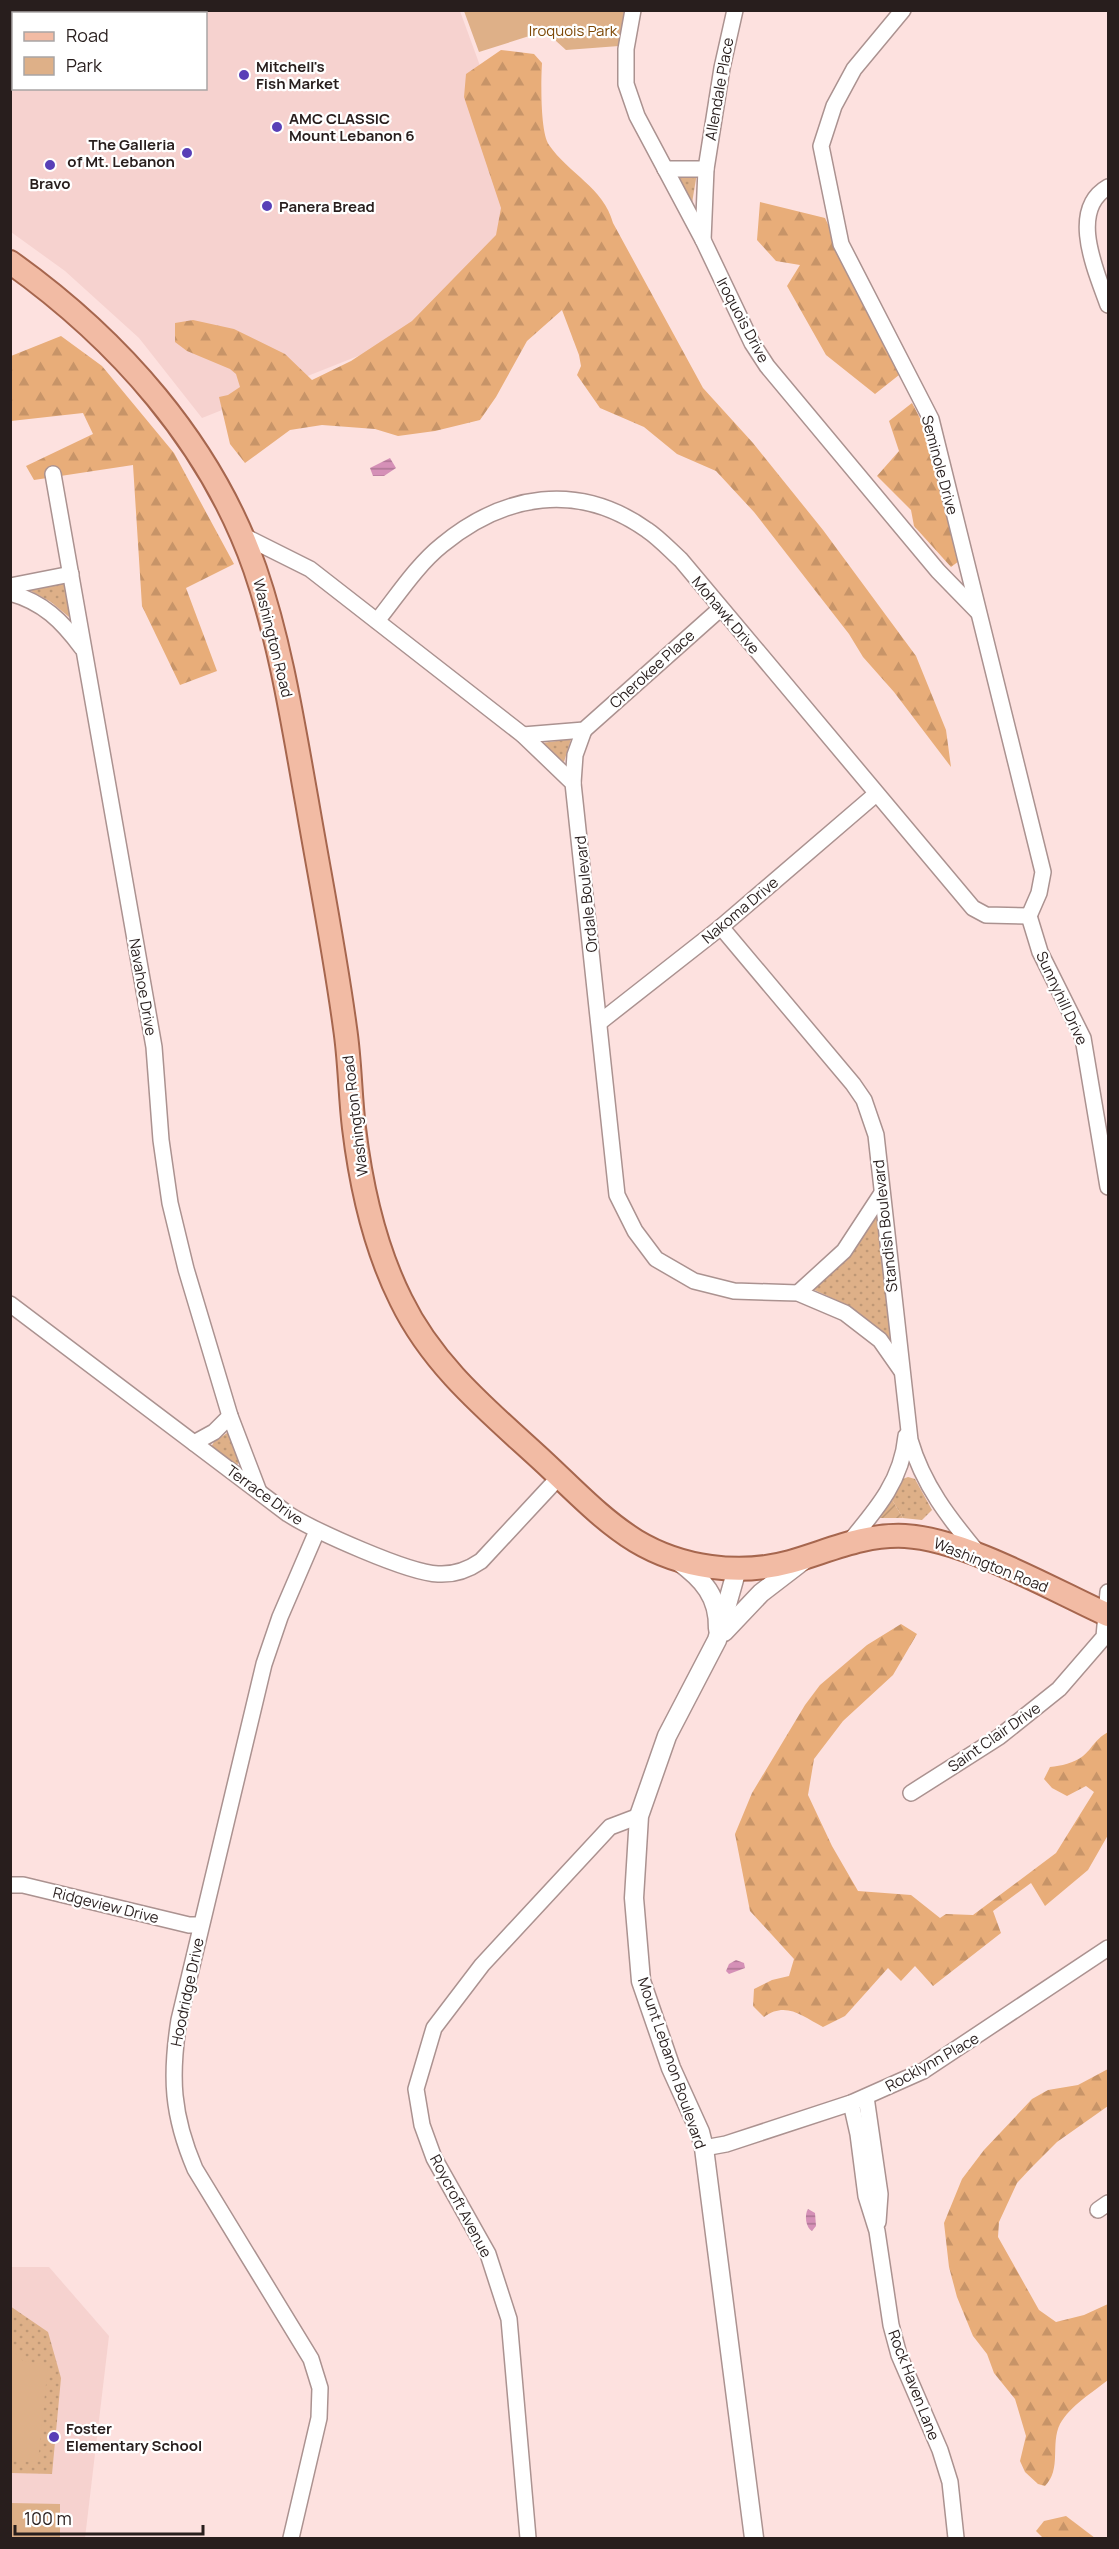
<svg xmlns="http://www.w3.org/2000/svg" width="1119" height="2549" font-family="Manrope,sans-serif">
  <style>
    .built { fill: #f6d2cf }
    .grass { fill: url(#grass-dots) }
    .forest { fill: url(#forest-firs) }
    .park { fill: #deb088 }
    .garden { fill: url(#garden-furrows) }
    .water { fill: url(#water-rules) }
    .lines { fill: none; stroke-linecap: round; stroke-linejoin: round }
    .minor-casing { stroke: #ab9290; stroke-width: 18 }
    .tertiary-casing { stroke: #ab9290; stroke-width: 21 }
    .primary-casing { stroke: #a6664e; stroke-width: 26 }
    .minor { stroke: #fff; stroke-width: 15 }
    .tertiary { stroke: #fff; stroke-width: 18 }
    .primary { stroke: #f2bba4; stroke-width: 22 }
    .poi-dot { fill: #583fb7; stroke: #fff; stroke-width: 2 }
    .labels { text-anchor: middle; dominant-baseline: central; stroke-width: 4.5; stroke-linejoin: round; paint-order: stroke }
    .park-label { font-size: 15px; fill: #7d4705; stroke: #fff }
    .poi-label { font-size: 15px; font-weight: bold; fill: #281e1d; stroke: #fff; text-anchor: start }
    .street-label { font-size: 15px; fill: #281e1d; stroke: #fff }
  </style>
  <defs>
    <pattern id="grass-dots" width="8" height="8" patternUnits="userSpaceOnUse" patternTransform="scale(1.5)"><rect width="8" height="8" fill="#deb088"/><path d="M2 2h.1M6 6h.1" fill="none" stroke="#be9775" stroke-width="1.8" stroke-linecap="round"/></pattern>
    <pattern id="forest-firs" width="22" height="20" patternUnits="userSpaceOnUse" patternTransform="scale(1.5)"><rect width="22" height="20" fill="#e8ad79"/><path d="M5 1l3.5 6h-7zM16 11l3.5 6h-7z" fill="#c79468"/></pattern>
    <pattern id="garden-furrows" width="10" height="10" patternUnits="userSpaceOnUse" patternTransform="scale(1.5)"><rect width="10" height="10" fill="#deb088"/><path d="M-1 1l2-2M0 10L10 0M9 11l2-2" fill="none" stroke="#be9775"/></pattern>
    <pattern id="water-rules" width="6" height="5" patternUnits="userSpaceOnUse" patternTransform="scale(1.5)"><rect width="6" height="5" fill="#d590b7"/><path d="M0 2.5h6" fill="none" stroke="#ad7594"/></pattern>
  </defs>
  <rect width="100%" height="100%" fill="#fde1df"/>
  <!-- built -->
  <g class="built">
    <path d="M107 10 460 11 557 277 202 418 139 338 65 271 11 232 10 43 13 42 14 88H206V14L98 13Z"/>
    <path d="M10 2267H49L109 2336 85 2538H11Z"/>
  </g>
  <!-- grass -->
  <g class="grass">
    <path d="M697 173 692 203H691L676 177Z"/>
    <path d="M64 583 71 617H69L51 602 31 591V589Z"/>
    <path d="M571 739 564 762 542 743Z"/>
    <path d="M879 1210 891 1342 851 1307 808 1287Z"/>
    <path d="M227 1433 231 1435 239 1462 237 1465H233L211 1447 214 1442Z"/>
    <path d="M908 1477 915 1479 932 1510 922 1520 903 1518 891 1498 900 1480Z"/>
    <path d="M10 2306 48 2332 61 2378 52 2474 11 2473Z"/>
  </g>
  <!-- forest -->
  <g class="forest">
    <path d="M501 50 534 54 542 63C541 80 540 132 549 145 568 173 604 188 613 223L703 388 753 443 823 530 916 656 946 730 951 767 894 692 863 657 849 634 754 512 716 471 677 454 644 427 600 408 577 375 581 366 579 355 562 310 527 341 496 397 480 420 435 431 398 436 375 429 322 425 290 430 245 463 230 444 219 397 228 395 240 387 236 374 230 369 187 351 175 342V323L193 320 234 329 285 354 312 380 351 361 412 321 496 235 501 208 464 97 466 74Z"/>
    <path d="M760 202 825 218 899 375 875 394 826 355 787 286 800 265 776 261 757 240Z"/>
    <path d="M61 336 102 366 174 453 234 564 186 588 217 671 180 685 142 606 133 465 34 480 26 466 93 434 83 413 11 421V356Z"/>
    <path d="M912 403 923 424 959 561 951 567 914 526 911 510 877 476 899 451 889 421Z"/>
    <path d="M901 1624 917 1634 893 1675 843 1721 814 1759 808 1795 832 1846 858 1891 911 1895 940 1918 946 1914 973 1915 1056 1853 1094 1792 1086 1786 1067 1796 1052 1788 1044 1779 1050 1767C1061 1766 1074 1763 1083 1756 1093 1748 1093 1741 1108 1732V1835L1088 1870 1045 1906 1031 1883 993 1911 1001 1933 933 1986 915 1966 901 1981 888 1968 845 2016 823 2027C802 2016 786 2001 764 2017L753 2006 754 1989 772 1980 789 1976 794 1959 750 1911 735 1834 752 1793 805 1705 820 1685 867 1645Z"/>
    <path d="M1108 2069V2106L1057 2142 1031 2168 1017 2183 999 2222 998 2237 1039 2310 1056 2322 1084 2315 1108 2304V2380C1093 2392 1070 2406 1060 2424 1050 2444 1062 2469 1045 2486L1038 2484 1025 2472 1020 2461 1026 2436 1015 2399 994 2373 987 2354 973 2336 957 2297 949 2267 944 2223 962 2179 984 2150 1032 2099 1048 2090 1078 2085Z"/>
    <path d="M1066 2516 1095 2538H1043L1036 2531 1044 2521Z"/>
  </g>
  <!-- park -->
  <g class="park">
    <path d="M464 11H626L619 46 566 50 545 31 479 52Z"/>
    <path d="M11 2348 23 2361 48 2365 38 2462 11 2461Z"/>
    <path d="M11 2503 60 2504V2538H11Z"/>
  </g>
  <!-- garden -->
  <path class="garden" d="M891 1498 903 1518H876Z"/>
  <!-- water -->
  <g class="water">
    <path d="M390 458 396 468 384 476H373L370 468Z"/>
    <path d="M736 1960 744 1963 745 1968 729 1974 726 1971 729 1964Z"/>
    <path d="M808 2209 815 2213 816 2226 812 2231C806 2228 804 2215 808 2209Z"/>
  </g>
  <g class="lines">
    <defs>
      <g id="minor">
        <path d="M633 10 626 49V84L637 116 703 240 752 343 767 366 938 571 977 611"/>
        <path d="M903 10 854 69 834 106 821 146 841 244 931 419 1043 872 1039 893 1029 916"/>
        <path d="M665 169H706"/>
        <path d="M1108 187C1068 210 1096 271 1108 305"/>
        <path d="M703 240 706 169 722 68 735 10"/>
        <path d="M53 474 154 1047 161 1140 170 1203 186 1269 230 1416 259 1492"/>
        <path d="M242 535 310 569 523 735 573 783 617 1195 635 1231 656 1259 694 1281 734 1291 798 1293 845 1313 880 1340 901 1370"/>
        <path d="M10 586 71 574"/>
        <path d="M10 593C43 602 62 621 82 648"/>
        <path d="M377 621C397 596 417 565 442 545 504 494 578 481 647 530 659 538 670 550 681 560L973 908 986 915 1029 916"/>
        <path d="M523 735 584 730 720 609"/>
        <path d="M573 783 575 755 584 730"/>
        <path d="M1029 916 1040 952 1083 1038 1108 1187"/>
        <path d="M721 927 853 1084 864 1100 876 1135 910 1440C923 1485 949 1518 978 1553"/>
        <path d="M600 1022 721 927 876 794"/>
        <path d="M798 1293 844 1251 882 1193"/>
        <path d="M10 1304 288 1514C315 1531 408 1573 438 1574 454 1575 468 1570 481 1561L560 1476"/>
        <path d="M194 1443 214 1432 230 1416"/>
        <path d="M850 1541C877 1509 902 1480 906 1436"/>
        <path d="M911 1793 999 1737 1059 1689 1104 1637 1108 1592"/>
        <path d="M10 1885H23L189 1925H201"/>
        <path d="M866 2097 880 2194 878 2222"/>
        <path d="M851 2103 858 2134 866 2196 877 2231 891 2325 899 2355 940 2450 950 2482 956 2538"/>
        <path d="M704 2148 726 2144 851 2103 923 2071 1108 1948"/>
        <path d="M1098 2210 1108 2203"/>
        <path d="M291 2538 319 2418 320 2388 311 2359 195 2169C172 2115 170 2077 179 2020L264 1664 280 1617 317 1531"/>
        <path d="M528 2538 509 2319 488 2254 434 2158 422 2125 416 2089 434 2028 482 1965 610 1827 639 1816"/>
      </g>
      <g id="tertiary">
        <path d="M31 14 40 10"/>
        <path d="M10 20 14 19"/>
        <path d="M678 1561C703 1579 719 1597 718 1629"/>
        <path d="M737 1569 717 1640 667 1736 639 1816 634 1898 641 1981 671 2068 700 2132 704 2148 754 2538"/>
        <path d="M724 1632 761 1593 804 1560"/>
      </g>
      <path id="primary" d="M10 262C118 339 211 443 255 569 281 645 293 724 307 802 320 878 335 953 345 1028 350 1061 350 1095 354 1128 361 1186 375 1248 401 1300 434 1368 491 1413 545 1463 574 1490 602 1520 636 1541 681 1568 739 1576 790 1562 829 1551 863 1534 905 1536 964 1539 1053 1590 1108 1615"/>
    </defs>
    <!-- minor casing -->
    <use href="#minor" class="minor-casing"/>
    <!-- tertiary casing -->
    <use href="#tertiary" class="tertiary-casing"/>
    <!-- primary casing -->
    <use href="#primary" class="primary-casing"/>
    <!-- minor -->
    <use href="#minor" class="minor"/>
    <!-- tertiary -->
    <use href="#tertiary" class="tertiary"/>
    <!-- primary -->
    <use href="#primary" class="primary"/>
  </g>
  <!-- markers -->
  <g class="poi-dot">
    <circle cx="244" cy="75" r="6"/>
    <circle cx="277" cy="127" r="6"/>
    <circle cx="187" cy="153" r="6"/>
    <circle cx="50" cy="165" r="6"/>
    <circle cx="267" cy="206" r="6"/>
    <circle cx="54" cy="2437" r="6"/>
  </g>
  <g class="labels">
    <!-- park labels -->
    <g class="park-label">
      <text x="573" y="30">Iroquois Park</text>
    </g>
    <!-- poi labels -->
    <g class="poi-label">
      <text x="256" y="66">Mitchell's<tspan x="256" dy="17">Fish Market</tspan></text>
      <text x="289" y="118">AMC CLASSIC<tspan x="289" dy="17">Mount Lebanon 6</tspan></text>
      <text x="175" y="144" text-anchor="end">The Galleria<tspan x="175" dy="17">of Mt. Lebanon</tspan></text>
      <text x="50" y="183" text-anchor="middle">Bravo</text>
      <text x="279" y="206">Panera Bread</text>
      <text x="66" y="2428">Foster<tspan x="66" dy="17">Elementary School</tspan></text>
    </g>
    <!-- street labels -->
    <g class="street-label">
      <text transform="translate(719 89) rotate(-80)">Allendale Place</text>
      <text transform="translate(743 320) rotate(62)">Iroquois Drive</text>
      <text transform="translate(940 465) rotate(75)">Seminole Drive</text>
      <text transform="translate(726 615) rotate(50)">Mohawk Drive</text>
      <text transform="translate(273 638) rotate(76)">Washington Road</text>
      <text transform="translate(652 669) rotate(-42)">Cherokee Place</text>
      <text transform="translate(586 894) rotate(-96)">Ordale Boulevard</text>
      <text transform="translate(740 910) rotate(-40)">Nakoma Drive</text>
      <text transform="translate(143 987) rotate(80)">Navahoe Drive</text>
      <text transform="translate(1062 998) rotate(65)">Sunnyhill Drive</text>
      <text transform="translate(355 1116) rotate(-97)">Washington Road</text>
      <text transform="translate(885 1226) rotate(-96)">Standish Boulevard</text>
      <text transform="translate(265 1495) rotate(36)">Terrace Drive</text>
      <text transform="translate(991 1565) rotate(22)">Washington Road</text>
      <text transform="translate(994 1737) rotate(-35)">Saint Clair Drive</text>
      <text transform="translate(106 1905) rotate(14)">Ridgeview Drive</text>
      <text transform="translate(187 1992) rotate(-78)">Hoodridge Drive</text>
      <text transform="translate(932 2062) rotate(-29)">Rocklynn Place</text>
      <text transform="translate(672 2063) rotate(71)">Mount Lebanon Boulevard</text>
      <text transform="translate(461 2206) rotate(62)">Roycroft Avenue</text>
      <text transform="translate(914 2385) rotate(69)">Rock Haven Lane</text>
    </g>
  </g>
  <!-- border -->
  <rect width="1119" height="2549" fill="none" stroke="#281e1d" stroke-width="24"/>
  <!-- legend -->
  <rect x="12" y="12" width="195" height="78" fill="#ffffff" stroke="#a9a5a5" stroke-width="1.5"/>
  <rect x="24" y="32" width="30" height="9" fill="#f2bba4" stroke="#a9a5a5" stroke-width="1.5"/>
  <text x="66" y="42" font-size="18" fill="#281e1d">Road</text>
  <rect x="24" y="57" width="30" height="18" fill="#deb088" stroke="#a9a5a5" stroke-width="1.5"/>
  <text x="66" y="72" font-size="18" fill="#281e1d">Park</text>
  <!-- scale -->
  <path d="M15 2525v9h188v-9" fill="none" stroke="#281e1d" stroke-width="3"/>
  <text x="24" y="2525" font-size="18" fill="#281e1d" stroke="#ffffff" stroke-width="4.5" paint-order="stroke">100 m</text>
</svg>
